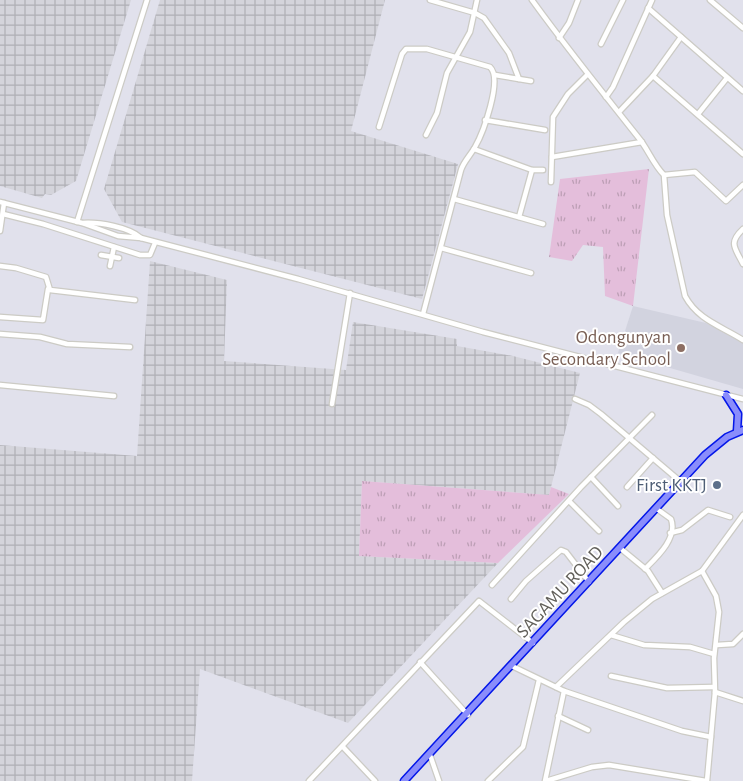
<svg xmlns="http://www.w3.org/2000/svg" width="743" height="781" font-family="'Alegreya Sans',sans-serif">
  <style>
    .industrial { fill: url(#industrial-grid) }
    .education { fill: #d2d3df }
    .grass { fill: url(#grass-tufts) }
    .lines { fill: none; stroke-linecap: round; stroke-linejoin: round }
    .minor-casing { stroke: #cccbc5; stroke-width: 7 }
    .highway-casing { stroke: #0417e9; stroke-width: 9 }
    .minor { stroke: #fff; stroke-width: 4.5 }
    .highway { stroke: #8a8dfb; stroke-width: 6 }
    .education-dot { fill: #8d6e63; stroke: #fff; stroke-width: 2 }
    .service-dot { fill: #5c6f8a; stroke: #fff; stroke-width: 2 }
    .labels { text-anchor: middle; dominant-baseline: central; stroke-width: 4; stroke-linejoin: round; paint-order: stroke }
    .education-label { font-size: 19px; fill: #785e54; stroke: #fff; text-anchor: end }
    .service-label { font-size: 19px; fill: #4e5e75; stroke: #fff; text-anchor: end }
    .street-label { font-size: 19px; fill: #62605a; stroke: #fff }
  </style>
  <defs>
    <pattern id="industrial-grid" width="8" height="8" patternUnits="userSpaceOnUse" patternTransform="scale(1.25)"><rect width="8" height="8" fill="#d4d4db"/><path d="M0 4h8M4 0v8" fill="none" stroke="#afafb5"/></pattern>
    <pattern id="grass-tufts" width="24" height="20" patternUnits="userSpaceOnUse" patternTransform="scale(1.25)"><rect width="24" height="20" fill="#e4bedb"/><path d="M3 7l-1-3M5 7V3M7 7l1-3M15 17l-1-3M17 17v-4M19 17l1-3" fill="none" stroke="#bc9eb5"/></pattern>
  </defs>
  <rect width="100%" height="100%" fill="#e1e1ec"/>
  <!-- industrial -->
  <g class="industrial">
    <path d="M0 0H131L76 181 51 195 45 194 42 198 0 186Z"/>
    <path d="M160 0H385L351 131 458 164 422 299 122 222 104 189Z"/>
    <path d="M150 261 227 280 224 361 346 370 353 322 457 339V346L513 356 580 373 549 495 362 481 359 556 498 563 348 723 200 669 192 781H0V445L137 456Z"/>
  </g>
  <!-- education -->
  <path class="education" d="M633 306 706 323 743 343V389L618 353Z"/>
  <!-- grass -->
  <g class="grass">
    <path d="M649 169 633 306 605 296 603 247 583 245 572 261 549 257 560 179Z"/>
    <path d="M362 481 549 495 551 487 569 494 498 563 359 556Z"/>
  </g>
  <g class="lines">
    <defs>
      <g id="minor">
        <path d="M430 0 475 13 484 18 509 53 519 79"/>
        <path d="M532 0C566 47 602 92 638 137 648 149 653 164 664 175L667 215 685 296C698 320 721 326 743 340"/>
        <path d="M710 0 743 28"/>
        <path d="M648 8 743 91"/>
        <path d="M559 38 569 23 578 0"/>
        <path d="M601 44 623 0"/>
        <path d="M495 75 531 81"/>
        <path d="M653 76 743 154"/>
        <path d="M606 97 613 87 652 0"/>
        <path d="M619 112 653 76 681 37"/>
        <path d="M698 114 727 78"/>
        <path d="M485 120 545 130"/>
        <path d="M379 127 402 54 406 49H427L490 67C503 79 483 133 475 147 470 156 464 161 461 170L423 314"/>
        <path d="M426 135 437 113 447 73 470 32 477 0"/>
        <path d="M474 149 532 170H543"/>
        <path d="M552 157 642 142"/>
        <path d="M664 175 695 172 726 201 743 185"/>
        <path d="M551 182 553 117 568 94 587 75"/>
        <path d="M454 199 543 224"/>
        <path d="M0 202 82 223 118 236 141 238 298 279 483 332 743 399"/>
        <path d="M3 214 43 224 140 255H150L155 243"/>
        <path d="M519 217 532 170"/>
        <path d="M77 222 147 0"/>
        <path d="M83 223C99 222 129 227 141 238"/>
        <path d="M743 229C728 243 735 248 743 264"/>
        <path d="M0 231 4 203"/>
        <path d="M441 248 531 273"/>
        <path d="M101 255 119 258"/>
        <path d="M0 266 16 268 46 277 50 290 135 300"/>
        <path d="M110 266 114 247"/>
        <path d="M0 317 43 320 48 289"/>
        <path d="M0 334 40 337 67 344 130 347"/>
        <path d="M0 385 114 396"/>
        <path d="M575 399 589 405 601 414 681 482"/>
        <path d="M332 404 350 293"/>
        <path d="M591 477 618 506"/>
        <path d="M627 487 653 458"/>
        <path d="M569 501 599 531"/>
        <path d="M670 533 682 530 708 510 730 517"/>
        <path d="M620 548 648 571 662 593"/>
        <path d="M645 569C657 557 678 538 671 519L657 509"/>
        <path d="M702 571 716 596 719 612 714 658 715 692 707 781"/>
        <path d="M492 585 581 487 652 415"/>
        <path d="M511 599 526 581 561 550 566 552 589 582"/>
        <path d="M611 635 644 645 690 647 714 654"/>
        <path d="M717 645 733 644 743 634"/>
        <path d="M420 662 468 715"/>
        <path d="M512 666 564 691 545 781"/>
        <path d="M611 676 667 688 714 687"/>
        <path d="M556 687 624 622 652 599 702 571 743 515"/>
        <path d="M564 691 682 731 711 737"/>
        <path d="M715 692 743 701"/>
        <path d="M558 716 588 730"/>
        <path d="M343 747 375 781"/>
        <path d="M430 755 439 781"/>
        <path d="M309 781 479 601 533 643"/>
        <path d="M488 781 523 747 539 680"/>
        <path d="M546 781 592 767 609 765 706 781"/>
      </g>
      <g id="highway">
        <path d="M726 395 738 414 737 431"/>
        <path d="M404 781 705 455 727 437 743 430"/>
      </g>
    </defs>
    <!-- minor casing -->
    <use href="#minor" class="minor-casing"/>
    <!-- highway casing -->
    <use href="#highway" class="highway-casing"/>
    <!-- minor -->
    <use href="#minor" class="minor"/>
    <!-- highway -->
    <use href="#highway" class="highway"/>
  </g>
  <!-- markers -->
  <circle class="education-dot" cx="681" cy="348" r="5"/>
  <circle class="service-dot" cx="717" cy="485" r="5"/>
  <g class="labels">
    <!-- education labels -->
    <g class="education-label">
      <text x="671" y="337">Odongunyan<tspan x="671" dy="22">Secondary School</tspan></text>
    </g>
    <!-- service labels -->
    <g class="service-label">
      <text x="707" y="485">First KKTJ</text>
    </g>
    <!-- street labels -->
    <g class="street-label">
      <text transform="translate(560 592) rotate(-47)">SAGAMU ROAD</text>
    </g>
  </g>
</svg>
